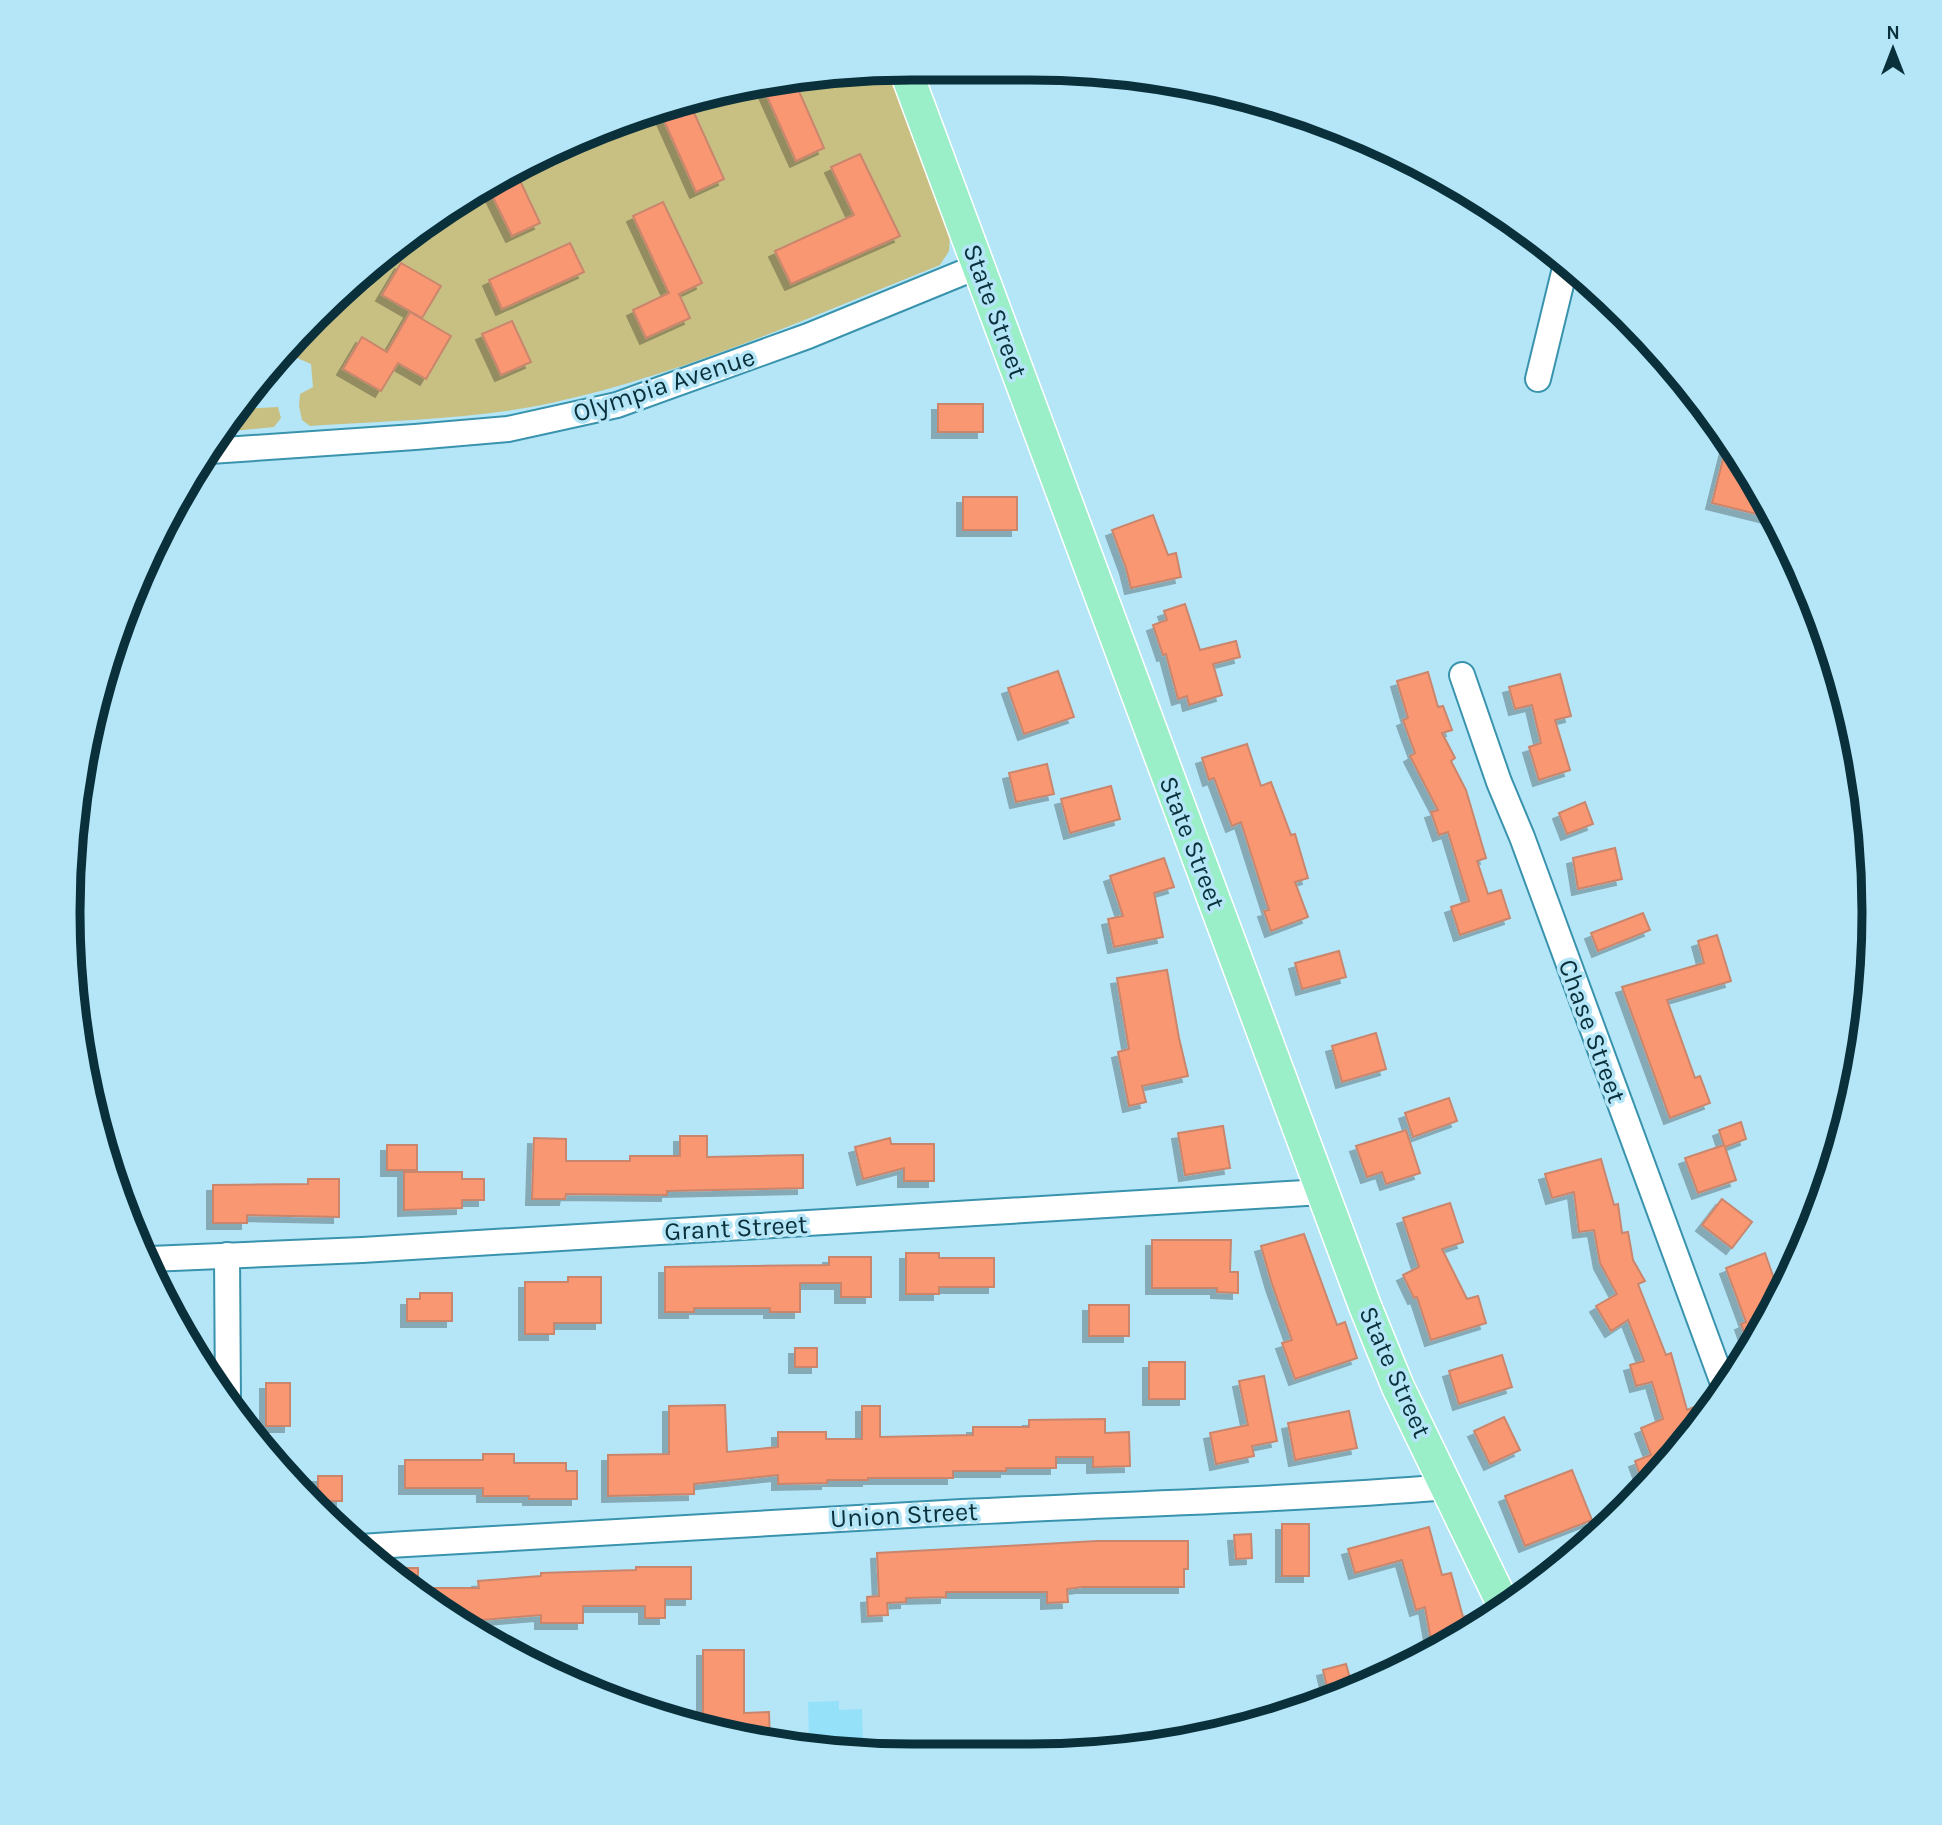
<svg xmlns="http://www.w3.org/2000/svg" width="1942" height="1825" font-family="Karla,sans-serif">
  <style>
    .built { fill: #96e1fa }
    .green { fill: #c8bf83 }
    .building { fill: #f99773; stroke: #ca866d; stroke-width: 2; filter: url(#shadow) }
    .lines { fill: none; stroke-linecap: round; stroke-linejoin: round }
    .minor-casing { stroke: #3993ad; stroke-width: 28 }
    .major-casing { stroke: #fff; stroke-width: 35 }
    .minor { stroke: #fff; stroke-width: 24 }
    .major { stroke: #9aeec8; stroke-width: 32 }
    .labels { text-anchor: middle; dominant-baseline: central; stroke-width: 7; stroke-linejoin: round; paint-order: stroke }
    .street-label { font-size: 26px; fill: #09303b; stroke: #b5e6f7 }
    .rim { fill: none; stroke: #09303b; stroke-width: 9 }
  </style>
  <defs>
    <filter id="shadow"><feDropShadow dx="-6" dy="6" stdDeviation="0" flood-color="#0004"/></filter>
  </defs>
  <rect width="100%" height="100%" fill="#b5e6f7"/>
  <!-- built -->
  <path class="built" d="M839 1701V1710L862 1709 863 1744 856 1745V1751L809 1747 808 1702Z"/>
  <!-- green -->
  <g class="green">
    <path d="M889 71 950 235 949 251 940 265C815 315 682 375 551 403 477 419 399 420 324 425L310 426 302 420 299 406 300 394 313 387 311 364 297 358 295 349H285L398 243 539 155 747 85Z"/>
    <path d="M278 407 281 418 274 427 223 432 240 409Z"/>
  </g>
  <!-- building -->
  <g class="building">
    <path d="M794 80 824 148 796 161 761 83Z"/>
    <path d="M690 104 724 179 696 192 661 114Z"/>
    <path d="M860 154 900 236 791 284 775 251 854 215 831 167Z"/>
    <path d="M515 170 540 223 512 236 488 187Z"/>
    <path d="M663 202 702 283 679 294 690 318 646 338 633 310 669 293 633 216Z"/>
    <path d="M570 243 584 272 502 309 489 280Z"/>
    <path d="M401 263 441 286 422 318 382 295Z"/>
    <path d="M410 312 451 336 426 379 398 363 381 391 343 369 362 337 387 352Z"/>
    <path d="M512 321 531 362 501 375 482 334Z"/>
    <rect x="938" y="404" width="45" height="28"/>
    <path d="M1727 443 1761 491 1773 518 1712 503Z"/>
    <rect x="963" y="497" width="54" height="33"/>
    <path d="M1153 515 1168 555 1176 553 1181 577 1131 588 1126 568 1112 530Z"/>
    <path d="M1185 604 1200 650 1236 641 1240 657 1213 664 1222 695 1189 705 1187 696 1178 699 1166 654 1163 655 1153 625 1167 620 1164 611Z"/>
    <path d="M1058 671 1074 717 1024 734 1008 688Z"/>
    <path d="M1428 672 1438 707 1443 706 1452 730 1442 733 1455 758 1451 761 1466 790 1486 858 1477 861 1488 894 1501 890 1510 918 1460 935 1451 907 1469 901 1448 832 1439 835 1431 812 1438 810 1410 756 1415 753 1403 720 1408 718 1397 681Z"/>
    <path d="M1560 674 1571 716 1555 720 1570 770 1539 780 1529 747 1541 743 1532 705 1515 709 1509 687Z"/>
    <path d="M1247 744 1261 786 1271 782 1291 835 1295 834 1308 878 1295 882 1308 917 1271 931 1264 911 1269 910 1241 822 1232 826 1214 778 1209 780 1202 758Z"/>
    <path d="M1047 764 1054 794 1016 802 1009 773Z"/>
    <path d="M1111 786 1120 819 1070 833 1061 799Z"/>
    <path d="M1585 802 1593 824 1567 834 1559 813Z"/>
    <path d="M1615 848 1622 879 1578 889 1573 858Z"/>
    <path d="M1164 858 1174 887 1154 893 1163 937 1114 947 1108 919 1123 916 1110 876Z"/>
    <path d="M1643 913 1650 930 1598 951 1591 933Z"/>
    <path d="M1717 935 1731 981 1667 1000 1695 1078 1700 1076 1710 1103 1670 1118 1622 987 1704 963 1698 941Z"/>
    <path d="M1339 951 1346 977 1302 989 1295 963Z"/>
    <path d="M1167 970 1179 1038 1188 1076 1142 1086 1146 1102 1129 1106 1118 1052 1129 1049 1117 978Z"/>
    <path d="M1376 1033 1386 1069 1342 1082 1332 1046Z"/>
    <path d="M1449 1098 1457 1121 1413 1137 1405 1113Z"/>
    <path d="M1741 1122 1746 1139 1725 1147 1736 1180 1698 1193 1685 1158 1724 1145 1719 1130Z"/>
    <path d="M1223 1126 1230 1168 1185 1175 1178 1133Z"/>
    <path d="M1406 1130 1420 1173 1386 1184 1382 1172 1367 1177 1356 1146Z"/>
    <path d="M680 1136H707V1157L803 1155V1188L667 1191V1195L566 1194 565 1199H532L534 1138 566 1139V1161H630V1156H680Z"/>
    <path d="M890 1138 891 1144H934V1181H904V1168L863 1179 855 1147Z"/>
    <rect x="387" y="1145" width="30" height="25"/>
    <path d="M1601 1159 1614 1205 1618 1204 1622 1233 1628 1232 1633 1260 1645 1281 1638 1284 1666 1355 1671 1353 1687 1410 1694 1407 1701 1424 1652 1476 1642 1480 1635 1461 1651 1455 1641 1428 1663 1419 1652 1382 1636 1386 1630 1365 1644 1361 1628 1320 1611 1331 1596 1306 1617 1294 1600 1263 1594 1230 1579 1232 1574 1192 1552 1198 1545 1174Z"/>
    <path d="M404 1172H462V1179H484V1200H462V1208L404 1210Z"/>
    <path d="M308 1179H339V1217L247 1215V1223H213V1185L308 1184Z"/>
    <path d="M1722 1199 1752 1222 1732 1248 1702 1225Z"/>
    <path d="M1450 1203 1463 1242 1442 1249 1467 1299 1478 1296 1486 1323 1431 1340 1417 1297 1414 1298 1403 1275 1419 1267 1403 1218Z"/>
    <path d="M1304 1234 1337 1325 1345 1322 1357 1358 1295 1379 1282 1343 1292 1340 1272 1284 1261 1246Z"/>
    <path d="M1152 1240H1231L1230 1272H1238V1293L1217 1292V1288H1152Z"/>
    <path d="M906 1253H939V1258H994V1287H939V1294H906Z"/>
    <path d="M1765 1253 1780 1296 1749 1346 1741 1324 1746 1322 1726 1268Z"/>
    <path d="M829 1257H871V1297H841V1283H800V1312H770V1308H694V1312H665V1267L829 1265Z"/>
    <path d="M568 1277H601V1323H554V1334H525V1282H568Z"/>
    <path d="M420 1293H452V1321H407V1299H420Z"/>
    <rect x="1089" y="1305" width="40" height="31"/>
    <rect x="795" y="1348" width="22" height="19"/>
    <path d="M1502 1355 1512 1387 1459 1404 1449 1371Z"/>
    <rect x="1149" y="1362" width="36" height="37"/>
    <path d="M1264 1376 1277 1441 1252 1446 1254 1456 1216 1464 1210 1433 1248 1425 1239 1381Z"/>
    <rect x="266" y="1383" width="24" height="43"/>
    <path d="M725 1405 727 1452 778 1447V1432H826V1439H862V1406H880V1437L973 1435V1427H1029V1420L1105 1419V1433L1129 1432 1130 1466 1093 1467V1457H1056V1468H1006V1471H953V1478H868V1480H827V1483L778 1484V1475L694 1484V1494L608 1496V1455L669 1454V1406Z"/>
    <path d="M1349 1411 1357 1448 1295 1460 1288 1423Z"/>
    <path d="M1504 1417 1520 1450 1490 1464 1474 1431Z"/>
    <path d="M483 1454H514V1463H566V1471H577V1499H529V1496H483V1488H405V1460H483Z"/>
    <path d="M1572 1470 1592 1520 1525 1546 1505 1496Z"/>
    <rect x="318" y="1476" width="24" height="25"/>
    <rect x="1282" y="1524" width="27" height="52"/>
    <path d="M1429 1527 1442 1575 1451 1573 1463 1617 1470 1615 1472 1629 1453 1643 1432 1646 1425 1607 1416 1610 1402 1560 1355 1573 1348 1549Z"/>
    <path d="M1251 1534 1252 1558 1236 1559 1234 1535Z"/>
    <path d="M1097 1541H1188V1569H1184V1587H1082L1067 1589 1068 1602 1047 1603V1592H946V1597L906 1598V1602L887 1603 888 1615 868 1616 867 1597 879 1596 877 1553Z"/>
    <path d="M636 1567H691V1599H665V1618H645V1606H583V1623H541V1615L458 1622 443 1614 401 1580V1568H418V1588H479L478 1581 541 1576V1573L636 1570Z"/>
    <path d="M703 1650H744V1713L769 1712 770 1743 748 1741 671 1717V1714L703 1713Z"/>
    <path d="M1346 1664 1353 1689 1330 1699 1323 1670Z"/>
  </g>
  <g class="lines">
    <defs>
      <g id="minor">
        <path d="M1538 379 1566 264"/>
        <path d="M210 451 415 437 508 429 617 405 808 336 979 266"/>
        <path d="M1462 675 1499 782 1522 837 1724 1386"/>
        <path d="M227 1255 228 1403"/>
        <path d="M150 1259 362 1250 1322 1192"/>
        <path d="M361 1547C561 1534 761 1522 962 1512 1124 1504 1286 1500 1448 1487"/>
      </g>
      <path id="major" d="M905 69 1365 1306 1398 1387 1504 1606"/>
    </defs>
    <!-- minor casing -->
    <use href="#minor" class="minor-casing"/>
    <!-- major casing -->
    <use href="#major" class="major-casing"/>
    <!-- minor -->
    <use href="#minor" class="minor"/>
    <!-- major -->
    <use href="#major" class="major"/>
  </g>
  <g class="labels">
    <!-- street labels -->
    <g class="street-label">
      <text transform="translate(995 311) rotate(70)">State Street</text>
      <text transform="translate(664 385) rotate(-18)">Olympia Avenue</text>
      <text transform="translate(1192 843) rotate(69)">State Street</text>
      <text transform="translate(1592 1031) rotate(70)">Chase Street</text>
      <text transform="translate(736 1228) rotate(-3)">Grant Street</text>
      <text transform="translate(1395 1372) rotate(66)">State Street</text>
      <text transform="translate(904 1515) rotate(-3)">Union Street</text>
    </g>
  </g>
  <!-- crop -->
  <path d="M0 0H1942V1825H0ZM912 80H1030A832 832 0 0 1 1862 912V912A832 832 0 0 1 1030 1744H912A832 832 0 0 1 80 912V912A832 832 0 0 1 912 80Z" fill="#b5e6f7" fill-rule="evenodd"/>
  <path class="rim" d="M912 80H1030A832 832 0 0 1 1862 912V912A832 832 0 0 1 1030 1744H912A832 832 0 0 1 80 912V912A832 832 0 0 1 912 80Z"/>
  <!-- north arrow -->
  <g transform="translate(1893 49)" stroke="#b5e6f7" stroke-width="5" paint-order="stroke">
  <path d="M0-5L12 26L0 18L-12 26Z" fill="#09303b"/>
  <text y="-10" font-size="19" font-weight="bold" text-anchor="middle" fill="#09303b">N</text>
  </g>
</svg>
